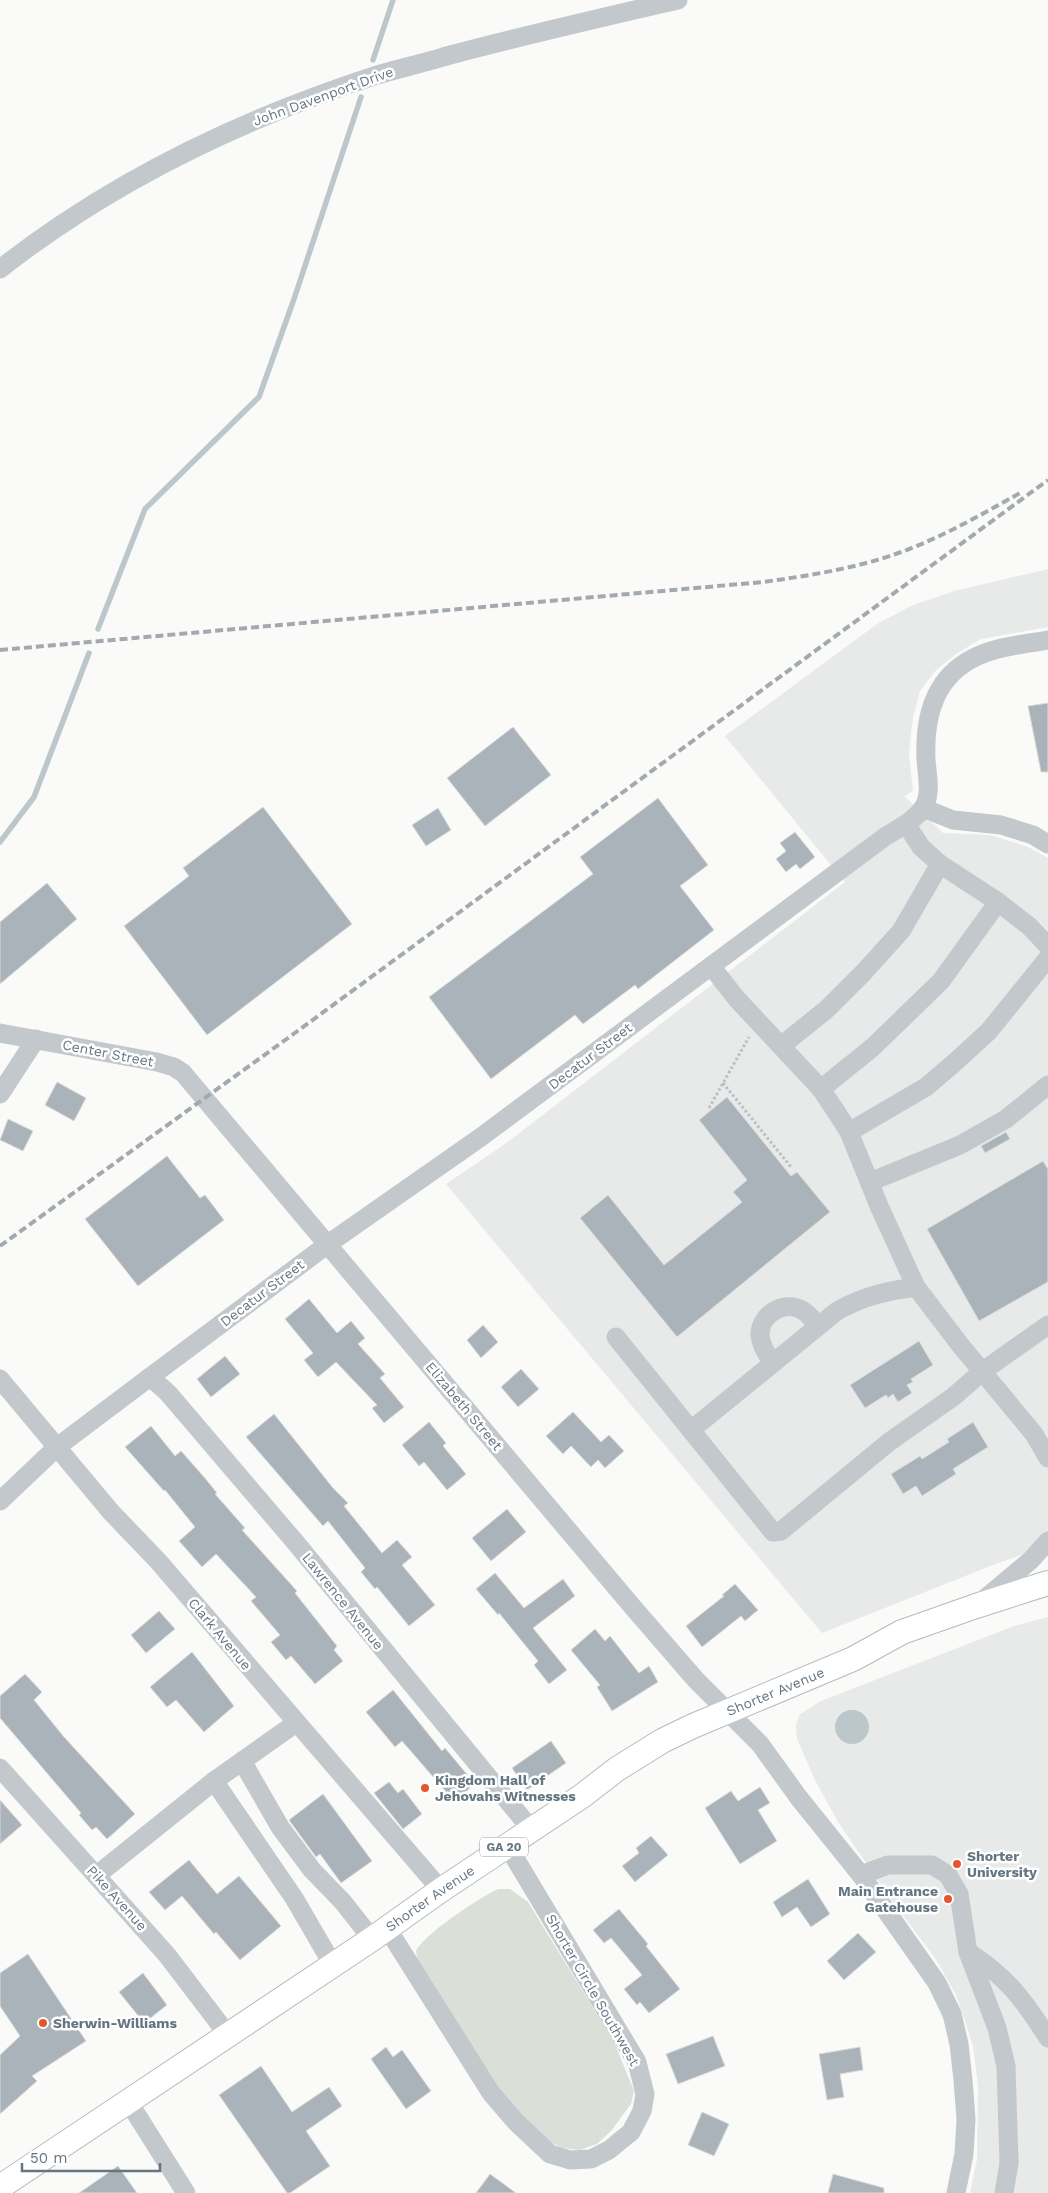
<svg xmlns="http://www.w3.org/2000/svg" width="1048" height="2193" font-family="'Work Sans',sans-serif">
  <style>
    .built { fill: #e8e9e9 }
    .green { fill: #dadfd7 }
    .water { fill: #bbc7cb }
    .lines { fill: none; stroke-linecap: round; stroke-linejoin: round }
    .stream { stroke: #bbc7cb; stroke-width: 5.5 }
    .building { fill: #aab3b9; stroke: #dcdcda }
    .major-casing { stroke: #b5babe; stroke-width: 26 }
    .path { stroke: #bbbfc2; stroke-width: 3; stroke-dasharray: 2.5 2.5; stroke-linecap: butt }
    .minor { stroke: #c3c8cc; stroke-width: 19 }
    .major { stroke: #fff; stroke-width: 24 }
    .rail { stroke: #a2aab0; stroke-width: 4; stroke-dasharray: 8 4; stroke-linecap: butt }
    .poi-dot { fill: #e4572e; stroke: #fff; stroke-width: 2 }
    .labels { text-anchor: middle; dominant-baseline: central; stroke-width: 5; stroke-linejoin: round; paint-order: stroke }
    .shield { fill: #fff; stroke: #939fa8; stroke-width: 1 }
    .shield-label { font-size: 12px; font-weight: bold; fill: #657683 }
    .street-label { font-size: 14px; fill: #657683; stroke: #fff }
    .poi-label { font-size: 14px; font-weight: bold; fill: #657683; stroke: #fff; text-anchor: start }
  </style>
  <rect width="100%" height="100%" fill="#fafaf8"/>
  <!-- built -->
  <g class="built">
    <path d="M1048 569V627L981 639 956 654 936 670 920 691 913 717 909 753 913 791 904 796 943 833 991 835 1028 847 1048 858V1546L998 1563 822 1633 446 1184 505 1144 845 882 725 736 877 624 911 606 954 591Z"/>
    <path d="M1048 1617V2193H970L977 2159 978 2086 973 2046 964 2018 956 1995 935 1958 895 1905 838 1822 815 1780 797 1739 796 1725 800 1714 821 1701 1014 1626Z"/>
  </g>
  <!-- green -->
  <path class="green" d="M498 1889H510L528 1902 614 2042 634 2091 631 2104 611 2131 597 2144 580 2150 561 2148 544 2138 501 2093 418 1962 416 1951C424 1934 479 1898 498 1889Z"/>
  <!-- water -->
  <circle class="water" cx="852" cy="1727" r="17"/>
  <g class="lines">
    <!-- stream -->
    <g class="stream">
      <path d="M373 60 393 0"/>
      <path d="M98 629 145 509 259 397 294 299 361 97"/>
      <path d="M0 842 34 797 89 653"/>
    </g>
  </g>
  <!-- building -->
  <g class="building">
    <path d="M1048 703V772H1041L1028 706Z"/>
    <path d="M513 727 551 775 485 826 447 778Z"/>
    <path d="M658 798 708 865 680 886 714 930 638 989 635 985 583 1024 575 1015 491 1079 429 997 593 874 580 857Z"/>
    <path d="M263 807 352 924 207 1035 124 926 189 876 183 868Z"/>
    <path d="M438 808 451 830 426 846 412 825Z"/>
    <path d="M795 832 815 857 800 869 796 864 786 872 776 859 786 851 780 843Z"/>
    <path d="M47 883 77 919 0 984V922Z"/>
    <path d="M57 1082 86 1098 74 1121 45 1105Z"/>
    <path d="M727 1097 791 1176 797 1172 830 1212 677 1337 580 1218 608 1195 664 1265 742 1202 733 1192 747 1180 699 1120Z"/>
    <path d="M8 1119 33 1131 23 1151 0 1140Z"/>
    <path d="M1006 1132 1010 1139 985 1153 981 1146Z"/>
    <path d="M167 1156 200 1198 205 1195 224 1220 138 1286 85 1219Z"/>
    <path d="M1043 1161 1048 1169V1282L979 1321 927 1229Z"/>
    <path d="M309 1299 337 1333 351 1321 365 1338 358 1344 385 1374 380 1378 404 1407 384 1423 372 1408 377 1405 336 1362 318 1377 304 1360 313 1353 285 1319Z"/>
    <path d="M483 1325 498 1342 481 1358 467 1340Z"/>
    <path d="M919 1341 933 1365 911 1379 913 1382 907 1385 912 1393 898 1402 893 1394 888 1398 886 1395 865 1408 850 1385Z"/>
    <path d="M225 1356 240 1374 211 1397 197 1379Z"/>
    <path d="M521 1369 539 1389 518 1407 501 1387Z"/>
    <path d="M573 1412 601 1442 609 1435 624 1451 605 1468 598 1460 591 1467 571 1446 563 1454 546 1436Z"/>
    <path d="M274 1414 333 1488 348 1503 344 1506 382 1553 397 1540 412 1557 402 1565 435 1605 409 1626 377 1587 375 1589 361 1572 365 1568 328 1521 323 1526 246 1437Z"/>
    <path d="M429 1422 446 1443 443 1446 466 1474 447 1490 424 1462 419 1466 402 1445Z"/>
    <path d="M973 1422 988 1447 953 1469 956 1474 922 1496 916 1486 903 1494 891 1474 920 1456 922 1459 949 1442 947 1439Z"/>
    <path d="M151 1426 175 1456 181 1451 204 1477 217 1493 215 1494 245 1528 242 1530 297 1591 295 1593 337 1646 334 1650 343 1661 315 1684 291 1656 286 1660 271 1642 280 1635 251 1601 256 1597 216 1554 202 1567 179 1541 195 1527 165 1490 164 1491 125 1447Z"/>
    <path d="M507 1509 526 1532 491 1561 472 1538Z"/>
    <path d="M495 1573 524 1608 563 1579 575 1596 533 1628 567 1670 549 1684 534 1665 538 1661 499 1613 498 1615 476 1589Z"/>
    <path d="M735 1584 758 1610 745 1621 741 1616 702 1647 686 1626 724 1596 722 1595Z"/>
    <path d="M159 1611 175 1629 146 1653 131 1635Z"/>
    <path d="M595 1629 605 1641 610 1636 639 1673 649 1666 658 1682 612 1711 597 1687 600 1685 571 1650Z"/>
    <path d="M192 1652 234 1706 204 1732 176 1700 167 1707 150 1687Z"/>
    <path d="M25 1674 42 1692 34 1700 64 1737 135 1814 107 1839 96 1827 92 1830 79 1815 81 1813 0 1718V1696Z"/>
    <path d="M393 1690 442 1751 445 1748 475 1784 454 1801 402 1741 395 1747 366 1712Z"/>
    <path d="M551 1741 566 1763 527 1790 512 1768Z"/>
    <path d="M389 1782 398 1793 403 1789 422 1814 403 1829 374 1793Z"/>
    <path d="M760 1787 770 1803 758 1810 777 1841 740 1864 705 1808 731 1791 738 1801Z"/>
    <path d="M323 1794 372 1861 341 1883 320 1854 316 1857 289 1820Z"/>
    <path d="M0 1800 22 1825 0 1844Z"/>
    <path d="M651 1836 668 1855 635 1882 622 1866 639 1853 636 1848Z"/>
    <path d="M189 1860 217 1894 239 1876 281 1926 240 1960 216 1932 214 1934 182 1896 165 1910 149 1892Z"/>
    <path d="M808 1879 830 1914 811 1927 797 1907 782 1917 773 1902Z"/>
    <path d="M619 1909 648 1944 646 1946 680 1989 649 2013 640 2002 637 2005 624 1989 642 1975 611 1938 604 1943 593 1930Z"/>
    <path d="M858 1933 876 1952 844 1980 827 1961Z"/>
    <path d="M28 1954 86 2041 32 2076 37 2081 0 2114V2055L20 2036 0 2006V1973Z"/>
    <path d="M143 1973 167 2005 144 2023 119 1992Z"/>
    <path d="M713 2036 725 2066 678 2084 666 2054Z"/>
    <path d="M386 2047 393 2057 402 2050 431 2091 406 2109 371 2059Z"/>
    <path d="M860 2047 863 2070 840 2074 844 2097 827 2100 819 2054Z"/>
    <path d="M261 2066 292 2112 329 2087 342 2106 306 2131 330 2166 290 2193H287L219 2095Z"/>
    <path d="M702 2112 729 2124 714 2156 688 2145Z"/>
    <path d="M118 2166 137 2193H79Z"/>
    <path d="M490 2174 516 2193H476Z"/>
    <path d="M833 2174 884 2188V2193H828Z"/>
  </g>
  <g class="lines">
    <defs>
      <g id="major">
        <path id="s1" d="M0 2187 372 1939 441 1890 582 1796 617 1769 662 1741 693 1726 853 1659 902 1632 976 1606 1048 1583"/>
      </g>
    </defs>
    <!-- major casing -->
    <use href="#major" class="major-casing"/>
    <!-- path -->
    <g class="path">
      <path d="M723 1083 791 1167"/>
      <path d="M709 1108 749 1037"/>
    </g>
    <!-- minor -->
    <g class="minor">
      <path d="M0 269C112 181 239 120 374 76 397 69 420 64 443 57 521 36 600 18 678 0"/>
      <path d="M923 808 953 820 1001 825 1033 835 1048 844"/>
      <path d="M906 824 921 847 940 864 998 902 1029 926 1048 946"/>
      <path d="M711 966 736 998 821 1089 837 1113 849 1132 879 1206 916 1287 961 1346 1034 1434 1048 1458"/>
      <path d="M0 1033 157 1062 174 1067 183 1073 631 1605 696 1680 760 1744 799 1798 861 1875 937 1983 952 2014 959 2044 963 2080 966 2119 964 2154 956 2193"/>
      <path d="M781 1046 827 1009 864 972 901 931 940 864"/>
      <path d="M821 1089 873 1047 941 981 998 902"/>
      <path d="M0 1094 36 1039"/>
      <path d="M849 1132 926 1087 953 1064 989 1031 1048 958"/>
      <path d="M870 1182 960 1145 1006 1119 1048 1085"/>
      <path d="M616 1337 773 1532 781 1531 889 1442 953 1397 983 1371 1048 1325"/>
      <path d="M773 1362C766 1354 761 1346 760 1335 760 1314 784 1300 802 1310 809 1314 813 1320 818 1326"/>
      <path d="M150 1377 168 1393 296 1543 531 1829"/>
      <path d="M0 1379 111 1512 158 1561 441 1890"/>
      <path d="M691 1430 837 1311C864 1296 886 1291 916 1287"/>
      <path d="M0 1501 57 1447 150 1377 328 1244 481 1137 886 836C899 828 914 821 923 808 932 795 927 775 926 759 924 715 935 674 980 655 1001 646 1026 644 1048 640"/>
      <path d="M981 1602 1031 1560 1048 1541"/>
      <path d="M242 1761 280 1827 312 1870 343 1902 372 1939"/>
      <path d="M0 1768 167 1955 228 2035"/>
      <path d="M214 1781 294 1898 333 1965"/>
      <path d="M97 1875 214 1781 296 1723"/>
      <path d="M861 1875 888 1865H932L948 1875 959 1894 968 1952 997 2028 1006 2066 1009 2163 1004 2193"/>
      <path d="M387 1928 491 2093 516 2122 550 2154 570 2160 591 2159 609 2150 631 2132 642 2111 645 2094 637 2062 507 1845"/>
      <path d="M968 1952C1006 1976 1024 2000 1048 2038"/>
      <path d="M128 2101 186 2193"/>
    </g>
    <!-- major -->
    <use href="#major" class="major"/>
    <!-- rail -->
    <g class="rail">
      <path d="M0 650 763 582C807 576 851 569 893 555 937 540 979 516 1020 493"/>
      <path d="M0 1246 299 1030 1048 480"/>
    </g>
  </g>
  <!-- markers -->
  <g class="poi-dot">
    <circle cx="425" cy="1788" r="5"/>
    <circle cx="957" cy="1864" r="5"/>
    <circle cx="948" cy="1899" r="5"/>
    <circle cx="43" cy="2023" r="5"/>
  </g>
  <g class="labels">
    <!-- shield labels -->
    <rect class="shield" x="480" y="1837.5" width="48" height="19" rx="4"/>
    <g class="shield-label">
      <text x="504" y="1847">GA 20</text>
    </g>
    <!-- street labels -->
    <g class="street-label">
      <text transform="translate(323 96) rotate(-20)">John Davenport Drive</text>
      <text transform="translate(108 1053) rotate(11)">Center Street</text>
      <text transform="translate(590 1056) rotate(-37)">Decatur Street</text>
      <text transform="translate(262 1293) rotate(-37)">Decatur Street</text>
      <text transform="translate(464 1406) rotate(50)">Elizabeth Street</text>
      <text transform="translate(343 1601) rotate(51)">Lawrence Avenue</text>
      <text transform="translate(220 1634) rotate(50)">Clark Avenue</text>
      <text stroke="none"><textPath href="#s1" startOffset="922">Shorter Avenue</textPath></text>
      <text transform="translate(117 1898) rotate(48)">Pike Avenue</text>
      <text stroke="none"><textPath href="#s1" startOffset="518">Shorter Avenue</textPath></text>
      <text transform="translate(593 1990) rotate(60)">Shorter Circle Southwest</text>
    </g>
    <!-- poi labels -->
    <g class="poi-label">
      <text x="435" y="1780">Kingdom Hall of<tspan x="435" dy="16">Jehovahs Witnesses</tspan></text>
      <text x="967" y="1856">Shorter<tspan x="967" dy="16">University</tspan></text>
      <text x="938" y="1891" text-anchor="end">Main Entrance<tspan x="938" dy="16">Gatehouse</tspan></text>
      <text x="53" y="2023">Sherwin-Williams</text>
    </g>
  </g>
  <!-- scale -->
  <path d="M22 2163v8h138v-8" fill="none" stroke="#657683" stroke-width="2.5"/>
  <text x="30" y="2163" font-size="15" fill="#657683" stroke="#ffffff" stroke-width="4" paint-order="stroke">50 m</text>
</svg>
